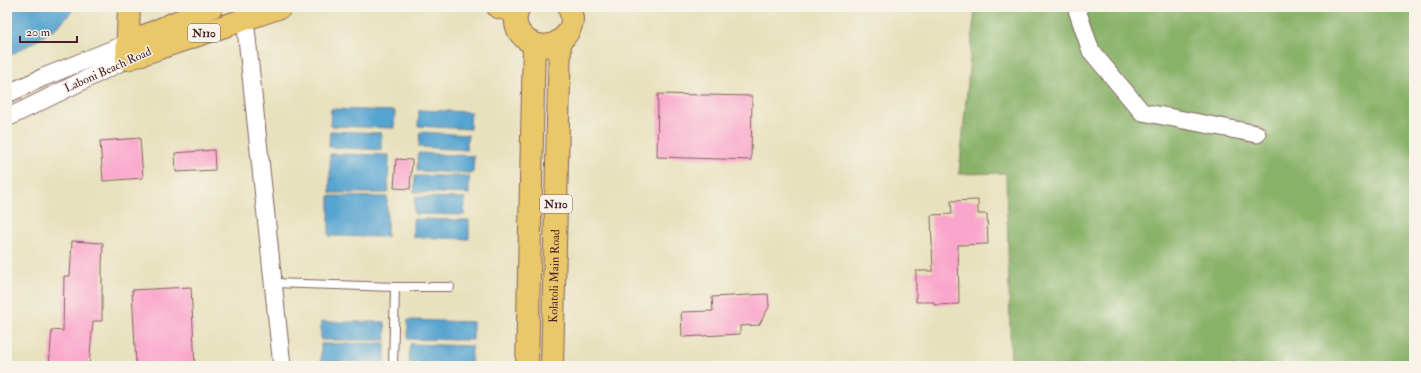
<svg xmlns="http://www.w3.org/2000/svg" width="1421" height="373" font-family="'IM FELL Double Pica',serif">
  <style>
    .forest { fill: #89b269; stroke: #6a684a }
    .water { fill: #56a4d0; stroke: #50627e }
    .building { fill: #faa5cb }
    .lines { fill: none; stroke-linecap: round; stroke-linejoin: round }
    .service-casing { stroke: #81635e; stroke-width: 10 }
    .minor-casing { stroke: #81635e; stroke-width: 19 }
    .trunk-casing { stroke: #81635e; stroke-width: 24 }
    .service { stroke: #fff; stroke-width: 8 }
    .minor { stroke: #fff; stroke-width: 17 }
    .trunk { stroke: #eac769; stroke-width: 22 }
    .labels { text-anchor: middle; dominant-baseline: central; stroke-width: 3; stroke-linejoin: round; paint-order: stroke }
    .shield { fill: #f7f3e8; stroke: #7e5f64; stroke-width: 1 }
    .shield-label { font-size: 11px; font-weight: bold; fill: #4a1f2b }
    .street-label { font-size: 12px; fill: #4a1f2b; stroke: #f7f3e8 }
  </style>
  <rect width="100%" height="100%" fill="#f7f3e8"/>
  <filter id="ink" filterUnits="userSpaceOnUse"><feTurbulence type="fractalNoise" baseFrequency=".025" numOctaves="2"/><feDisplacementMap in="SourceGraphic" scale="8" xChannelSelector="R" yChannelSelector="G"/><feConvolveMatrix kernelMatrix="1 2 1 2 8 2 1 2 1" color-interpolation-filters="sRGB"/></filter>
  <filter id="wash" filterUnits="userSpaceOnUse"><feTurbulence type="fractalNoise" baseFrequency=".012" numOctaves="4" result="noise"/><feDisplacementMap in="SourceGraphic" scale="16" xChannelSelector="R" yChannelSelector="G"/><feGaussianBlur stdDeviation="0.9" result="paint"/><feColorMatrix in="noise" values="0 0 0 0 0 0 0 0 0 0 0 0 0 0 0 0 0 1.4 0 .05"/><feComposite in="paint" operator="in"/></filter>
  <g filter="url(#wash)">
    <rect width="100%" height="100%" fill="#e8e1be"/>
    <!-- forest -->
    <path class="forest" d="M975 7H1414V366H1011L1006 173 959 174Z"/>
    <!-- water -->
    <g class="water">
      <path d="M7 7H75C59 31 32 43 7 57Z"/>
      <path d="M331 109 395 111 394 128 330 126Z"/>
      <path d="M419 110 471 112 470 129 418 126Z"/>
      <path d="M330 131 381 133V150L329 147Z"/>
      <path d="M420 132 468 135 466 150 419 147Z"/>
      <path d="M418 153 474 156 473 173 417 171Z"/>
      <path d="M330 154 389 155 388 193H330Z"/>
      <path d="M415 176H469V194L414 192Z"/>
      <path d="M329 196 387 197V237L329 236Z"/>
      <path d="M415 197 465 198 464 215 414 214Z"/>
      <path d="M413 219 469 220V239L413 237Z"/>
      <path d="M408 320 473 322V340L408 339Z"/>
      <path d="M321 322H385L386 340H321Z"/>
      <path d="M385 343V362H321V344Z"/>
      <path d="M410 344 472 346 471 365 409 363Z"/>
    </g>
    <g id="blocks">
      <!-- building -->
      <g class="building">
        <path d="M658 94 752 96 751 160 657 157Z"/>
        <path d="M140 138 143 178 103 181 100 141Z"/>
        <path d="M214 150 215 170 176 172 175 153Z"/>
        <path d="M396 159 412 160 410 189 394 188Z"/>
        <path d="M978 200V214H987L988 244 958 245 959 304 934 305V302H916V271H933L931 215 952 214 951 201Z"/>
        <path d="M72 241 103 243 102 266V321H93L89 366H49L52 330 63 331 64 276H70Z"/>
        <path d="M191 287 195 366H136L132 290Z"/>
        <path d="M768 294 769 307 759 325 740 326V334L682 337 681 312 713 311 712 297Z"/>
      </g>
    </g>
  </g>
  <g filter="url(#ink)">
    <use href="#blocks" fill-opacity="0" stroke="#81635e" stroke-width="1"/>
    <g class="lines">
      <defs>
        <g id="service">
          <path d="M273 283 395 287H450"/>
          <path d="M393 366 395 287"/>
        </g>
        <g id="minor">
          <path d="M1076 7 1091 51 1142 112 1257 134"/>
          <path d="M245 19 282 366"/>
          <path d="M7 94 44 77 128 43"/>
          <path d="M7 118 127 59"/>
        </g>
        <g id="trunk">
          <path d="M129 7 127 59 281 7"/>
          <path d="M498 7 517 12"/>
          <path d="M519 7C504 35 544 60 565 36 569 32 572 25 572 19 572 15 570 11 569 7"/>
          <path d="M128 43 212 7"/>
          <path d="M527 366 534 45"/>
          <path id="s1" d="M552 366 560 42"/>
        </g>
      </defs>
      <!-- service casing -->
      <use href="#service" class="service-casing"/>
      <!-- minor casing -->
      <use href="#minor" class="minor-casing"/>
      <!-- trunk casing -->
      <use href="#trunk" class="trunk-casing"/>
      <!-- service -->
      <use href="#service" class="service"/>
      <!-- minor -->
      <use href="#minor" class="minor"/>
      <!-- trunk -->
      <use href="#trunk" class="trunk"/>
    </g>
  </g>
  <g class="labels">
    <!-- shield labels -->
    <g class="shield">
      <rect x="188" y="24" width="32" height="18" rx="3"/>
      <rect x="540" y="195" width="32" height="18" rx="3"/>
    </g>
    <g class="shield-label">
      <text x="204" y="33">N110</text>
      <text x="556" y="204">N110</text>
    </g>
    <!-- street labels -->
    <g class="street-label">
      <text transform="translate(108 70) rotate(-24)">Laboni Beach Road</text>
      <text stroke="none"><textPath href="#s1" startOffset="90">Kolatoli Main Road</textPath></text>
    </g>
  </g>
  <!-- margin -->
  <rect width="1421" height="373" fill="none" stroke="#f7f3e8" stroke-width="24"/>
  <!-- scale -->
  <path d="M20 36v6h57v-6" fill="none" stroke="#4a1f2b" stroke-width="2"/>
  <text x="26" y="36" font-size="12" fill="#4a1f2b" stroke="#f7f3e8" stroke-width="3" paint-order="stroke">20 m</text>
</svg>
